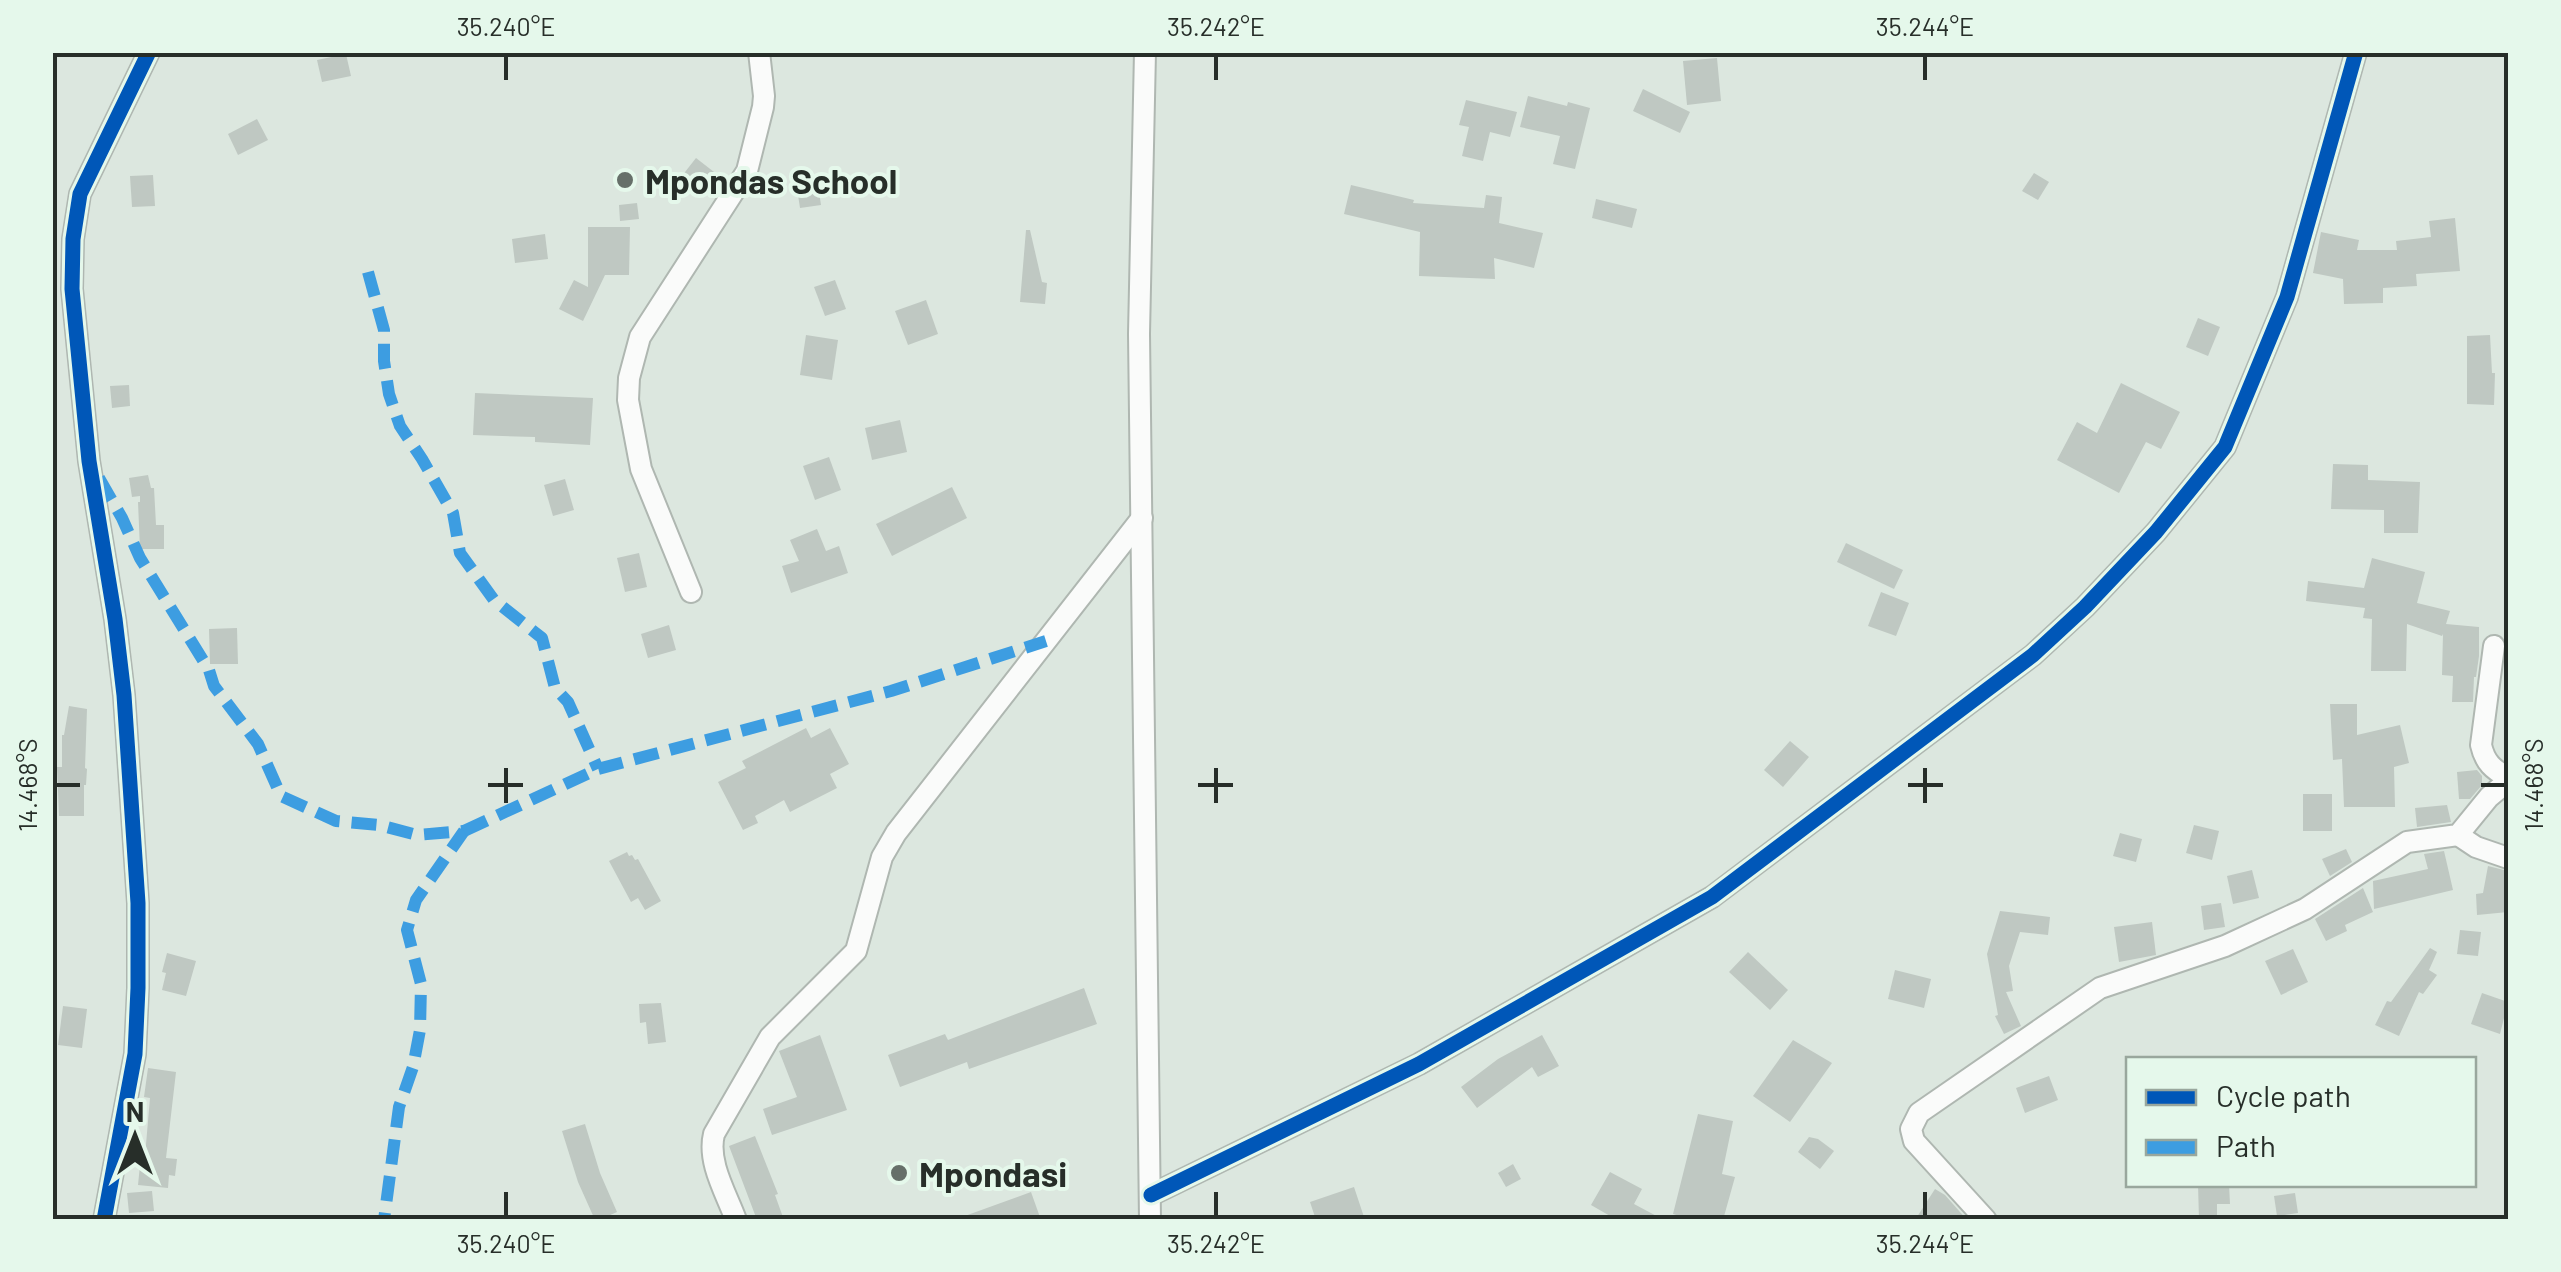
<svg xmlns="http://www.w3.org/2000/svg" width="2561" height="1272" font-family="Barlow,sans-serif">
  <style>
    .building { fill: #bfc8c2 }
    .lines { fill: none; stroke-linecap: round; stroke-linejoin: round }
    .minor-casing { stroke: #afb7b1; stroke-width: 24 }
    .minor { stroke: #fafbfa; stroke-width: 20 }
    .quiet { stroke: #3d9de1; stroke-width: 12; stroke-dasharray: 25 12; stroke-linecap: butt }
    .cycleway-casing { stroke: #e5f8eb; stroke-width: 21 }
    .cycleway { stroke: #0057b8; stroke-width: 15 }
    .ticks { fill: none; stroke: #272e29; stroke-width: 4 }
    .poi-dot { fill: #666f69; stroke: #e5f8eb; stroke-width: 4 }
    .labels { text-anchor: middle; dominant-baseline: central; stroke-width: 8; stroke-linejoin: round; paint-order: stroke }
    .poi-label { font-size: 35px; font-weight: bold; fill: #272e29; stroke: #e5f8eb; text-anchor: start }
    .neatline { fill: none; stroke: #272e29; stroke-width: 4 }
    .ticks-label { font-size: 25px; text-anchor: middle; fill: #272e29 }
  </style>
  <rect width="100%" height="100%" fill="#dce7df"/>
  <!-- building -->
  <g class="building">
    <path d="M346 54 351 76 322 82 317 60Z"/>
    <path d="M1717 58 1721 101 1687 105 1683 61Z"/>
    <path d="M1643 89 1690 112 1680 133 1633 111Z"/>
    <path d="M1528 96 1567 106 1568 102 1590 108 1575 169 1553 164 1560 136 1520 127Z"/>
    <path d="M1466 100 1517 112 1510 137 1490 132 1483 161 1462 156 1469 127 1459 125Z"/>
    <path d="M257 119 268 140 238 155 228 134Z"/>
    <path d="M696 158 714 172 696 195 678 181Z"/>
    <path d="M2034 173 2049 182 2038 200 2022 191Z"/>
    <path d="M153 175 155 206 132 207 130 176Z"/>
    <path d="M817 179 821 205 800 208 796 182Z"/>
    <path d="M1351 185 1414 200 1413 203 1484 208 1486 195 1502 197 1499 223 1543 233 1534 268 1494 258 1495 279 1419 276 1420 232 1344 214Z"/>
    <path d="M1596 199 1637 209 1632 228 1592 218Z"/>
    <path d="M637 203 639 219 620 221 619 205Z"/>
    <path d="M2455 218 2460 271 2416 274 2417 286 2383 288V303L2344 304 2343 279 2313 273 2321 232 2359 240 2357 250H2397L2396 241 2431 237 2429 221Z"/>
    <path d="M588 227H630L629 275H605L583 321 559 309 574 280 588 287Z"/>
    <path d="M1026 230H1030L1042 282 1047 283 1045 304 1020 302Z"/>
    <path d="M545 234 548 259 515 263 512 239Z"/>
    <path d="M835 280 846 309 825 316 814 287Z"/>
    <path d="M926 300 938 334 908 345 895 311Z"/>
    <path d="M2198 318 2220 327 2208 356 2186 347Z"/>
    <path d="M806 335 838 340 832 380 800 375Z"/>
    <path d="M2490 335 2492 373H2495L2494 405 2467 404V336Z"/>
    <path d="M2121 383 2180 412 2161 449 2146 442 2119 493 2057 460 2077 422 2097 433Z"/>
    <path d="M129 385 130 406 112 408 110 386Z"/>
    <path d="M475 393 593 398 590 445 535 442V437L473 435Z"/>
    <path d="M900 420 907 452 872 460 865 428Z"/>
    <path d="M829 457 841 490 815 500 803 466Z"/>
    <path d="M2333 464 2368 465V480L2420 482 2418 533H2384V510L2331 509Z"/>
    <path d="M148 475 151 488H154L156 525H164V549H140L138 502H140V496L132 497 129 478Z"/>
    <path d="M565 479 574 510 553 516 544 485Z"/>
    <path d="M952 487 967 518 892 556 876 524Z"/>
    <path d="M817 529 826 551 839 546 848 573 791 593 782 566 799 561 790 540Z"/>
    <path d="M1846 543 1903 570 1894 589 1837 562Z"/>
    <path d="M639 553 647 587 625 592 617 558Z"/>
    <path d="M2372 558 2425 572 2417 603 2450 611 2446 624 2479 627V656L2476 677H2474L2473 702H2452L2453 676 2442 675 2443 634 2442 636 2407 624 2406 671H2371L2372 619 2363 618 2365 608 2306 601 2308 581 2364 588Z"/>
    <path d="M1881 592 1909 603 1896 636 1868 626Z"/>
    <path d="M669 625 676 650 648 658 641 634Z"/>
    <path d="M237 628 238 664H210L209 629Z"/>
    <path d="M2330 704H2357V735L2400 725 2409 763 2394 767 2395 807H2344L2342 759 2333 760Z"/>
    <path d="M69 706 87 709 85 768 87 769 86 785H84V816H59L57 767H62V735H64Z"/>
    <path d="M806 728 811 738 830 728 849 764 830 774 837 788 790 812 784 800 755 816 758 823 743 830 718 782 746 768 742 761Z"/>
    <path d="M1790 741 1809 757 1783 787 1764 770Z"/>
    <path d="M2477 770 2482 776V785L2470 799H2459L2457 772Z"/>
    <rect x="2303" y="794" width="29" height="37"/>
    <path d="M2447 805 2451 822 2417 827 2415 808Z"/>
    <path d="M2194 825 2219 831 2212 860 2186 853Z"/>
    <path d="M2120 833 2142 839 2136 862 2113 856Z"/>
    <path d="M2346 849 2352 862 2330 876 2322 859Z"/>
    <path d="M2444 851 2453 890 2374 909 2373 881 2428 869 2424 854Z"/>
    <path d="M627 852 629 856 632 855 635 860 638 859 661 901 645 910 638 898 631 902 609 861Z"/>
    <path d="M2488 866 2508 871V912L2477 915 2476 894 2483 893Z"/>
    <path d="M2252 870 2259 898 2233 904 2227 876Z"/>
    <path d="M2363 888 2373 912 2345 925 2347 931 2326 941 2315 919Z"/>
    <path d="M2221 903 2225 927 2204 930 2201 906Z"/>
    <path d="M2000 911 2050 917 2048 935 2020 932 2009 966 2013 991 2006 992 2021 1026 2004 1034 1995 1016 1998 1015 1987 954Z"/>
    <path d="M2152 922 2156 955 2119 962 2114 927Z"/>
    <path d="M2460 930 2481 932 2478 956 2457 954Z"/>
    <path d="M2430 948 2437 952 2429 970 2437 975 2423 994 2419 992 2399 1036 2375 1025 2387 1001 2391 1002Z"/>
    <path d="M2293 949 2308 982 2281 995 2265 961Z"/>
    <path d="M1748 952 1788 990 1770 1010 1729 972Z"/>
    <path d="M167 953 196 961 186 996 162 990 166 973 162 972Z"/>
    <path d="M1895 970 1931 979 1924 1008 1888 999Z"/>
    <path d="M1084 988 1097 1024 969 1069 967 1062 900 1087 888 1055 945 1034 948 1040Z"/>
    <path d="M2482 993 2508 1002 2500 1034 2471 1024Z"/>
    <path d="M661 1003 666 1042 648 1044 646 1022 640 1023 639 1004Z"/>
    <path d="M63 1006 87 1009 82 1048 58 1045Z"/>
    <path d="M820 1035 847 1110 772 1135 763 1109 797 1097 779 1051Z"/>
    <path d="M1542 1035 1559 1066 1538 1077 1532 1067 1477 1108 1461 1087 1498 1059Z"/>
    <path d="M1793 1040 1832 1063 1790 1122 1753 1096Z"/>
    <path d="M148 1068 176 1072 166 1158 177 1159 175 1176 169 1175 168 1188 138 1185 141 1155 145 1156 150 1098 144 1097Z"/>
    <path d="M2049 1076 2058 1100 2025 1113 2016 1088Z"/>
    <path d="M1698 1114 1733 1121 1722 1174 1735 1177 1723 1220H1692L1673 1214Z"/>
    <path d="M585 1124 600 1173 617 1212 599 1220H595L578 1182 562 1131Z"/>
    <path d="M755 1136 778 1194 775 1195 784 1220H757L729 1146Z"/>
    <path d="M1809 1137 1818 1139 1834 1151 1820 1169 1798 1152Z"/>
    <path d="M1513 1164 1521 1179 1506 1187 1498 1173Z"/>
    <path d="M1610 1172 1642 1189 1634 1204 1664 1220H1617L1591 1205Z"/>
    <path d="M2198 1184H2229L2230 1204H2217V1220H2199Z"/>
    <path d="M1354 1187 1365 1220H1316L1310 1202Z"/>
    <path d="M1935 1189 1945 1195 1967 1220H1915Z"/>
    <path d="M152 1191 154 1211 129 1213 127 1193Z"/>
    <path d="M1031 1192 1041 1220H962V1217Z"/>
    <path d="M2295 1193 2298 1213 2277 1216 2274 1196Z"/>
  </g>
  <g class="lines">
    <defs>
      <g id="minor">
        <path d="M1145 52 1139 334 1150 1220"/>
        <path d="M691 592 641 469 628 400 629 378 640 337 747 171 763 107 764 96 759 52"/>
        <path d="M2494 646 2481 745C2485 763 2493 769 2508 778"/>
        <path d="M2458 835 2476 847 2508 858"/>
        <path d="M1151 1195 1419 1064 1712 897 2033 655 2085 607 2156 532 2225 447 2287 297 2356 52"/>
        <path d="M104 1220 135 1054 138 988V903L124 695 115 619 89 461 72 289 73 239 80 194 149 52"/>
        <path d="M736 1220C726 1193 707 1162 714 1134L770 1037 856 951 882 857 896 833 1142 518"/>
        <path d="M1986 1220 1914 1141 1911 1129 1919 1113 2100 988 2225 946 2305 909 2407 842 2458 835 2489 797 2508 781"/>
      </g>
    </defs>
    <!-- minor casing -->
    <use href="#minor" class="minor-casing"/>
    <!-- minor -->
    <use href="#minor" class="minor"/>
    <!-- quiet -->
    <g class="quiet">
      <path d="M368 272 384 330V361L389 394 400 426 422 459 453 513 460 553 494 600 542 638 555 688 568 702 598 769"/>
      <path d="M99 478 122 518 140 558 209 670 214 686 258 744 281 796 336 821 379 825 417 835 464 831 416 900 407 930 421 984 420 1030 413 1067 399 1107 384 1220"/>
      <path d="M464 831 598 769 891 691 1046 641"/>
    </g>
    <defs>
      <g id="cycleway">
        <path d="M1151 1195 1419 1064 1712 897 2033 655 2085 607 2156 532 2225 447 2287 297 2356 52"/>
        <path d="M104 1220 135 1054 138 988V903L124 695 115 619 89 461 72 289 73 239 80 194 149 52"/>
      </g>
    </defs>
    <!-- cycleway casing -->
    <use href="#cycleway" class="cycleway-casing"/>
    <!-- cycleway -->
    <use href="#cycleway" class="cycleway"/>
  </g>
  <!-- ticks -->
  <path class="ticks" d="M506 55V80M1216 55V80M1925 55V80M506 768V803M1216 768V803M1925 768V803M55 785H80M488 785H523M1198 785H1233M1908 785H1943M2481 785H2506M506 1192V1217M1216 1192V1217M1925 1192V1217"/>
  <!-- markers -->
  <g class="poi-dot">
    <circle cx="625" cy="180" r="10"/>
    <circle cx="899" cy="1173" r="10"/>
  </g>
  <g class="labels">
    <!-- poi labels -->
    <g class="poi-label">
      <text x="645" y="180">Mpondas School</text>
      <text x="919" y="1173">Mpondasi</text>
    </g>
  </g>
  <!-- border -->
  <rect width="2561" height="1272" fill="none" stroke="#e5f8eb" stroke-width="110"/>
  <!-- legend -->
  <rect x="2126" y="1057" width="350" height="130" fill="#e5f8eb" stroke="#99a79d" stroke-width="2.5"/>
  <rect x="2146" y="1090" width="50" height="15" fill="#0057b8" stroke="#99a79d" stroke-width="2.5"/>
  <text x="2216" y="1107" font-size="30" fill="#272e29">Cycle path</text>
  <rect x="2146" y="1140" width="50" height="15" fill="#3d9de1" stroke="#99a79d" stroke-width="2.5"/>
  <text x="2216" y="1157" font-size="30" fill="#272e29">Path</text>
  <!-- north arrow -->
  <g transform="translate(135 1137)" stroke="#e5f8eb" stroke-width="8" paint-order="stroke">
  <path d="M0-8L18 38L0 25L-18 38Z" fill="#272e29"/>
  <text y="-15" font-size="28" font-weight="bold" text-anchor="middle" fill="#272e29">N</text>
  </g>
  <rect x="55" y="55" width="2451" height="1162" class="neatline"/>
  <g class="ticks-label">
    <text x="506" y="36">35.240°E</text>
    <text x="1216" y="36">35.242°E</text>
    <text x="1925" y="36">35.244°E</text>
    <text transform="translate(28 785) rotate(-90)" y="9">14.468°S</text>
    <text transform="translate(2534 785) rotate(-90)" y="9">14.468°S</text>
    <text x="506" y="1253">35.240°E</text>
    <text x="1216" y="1253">35.242°E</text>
    <text x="1925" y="1253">35.244°E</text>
  </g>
</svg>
